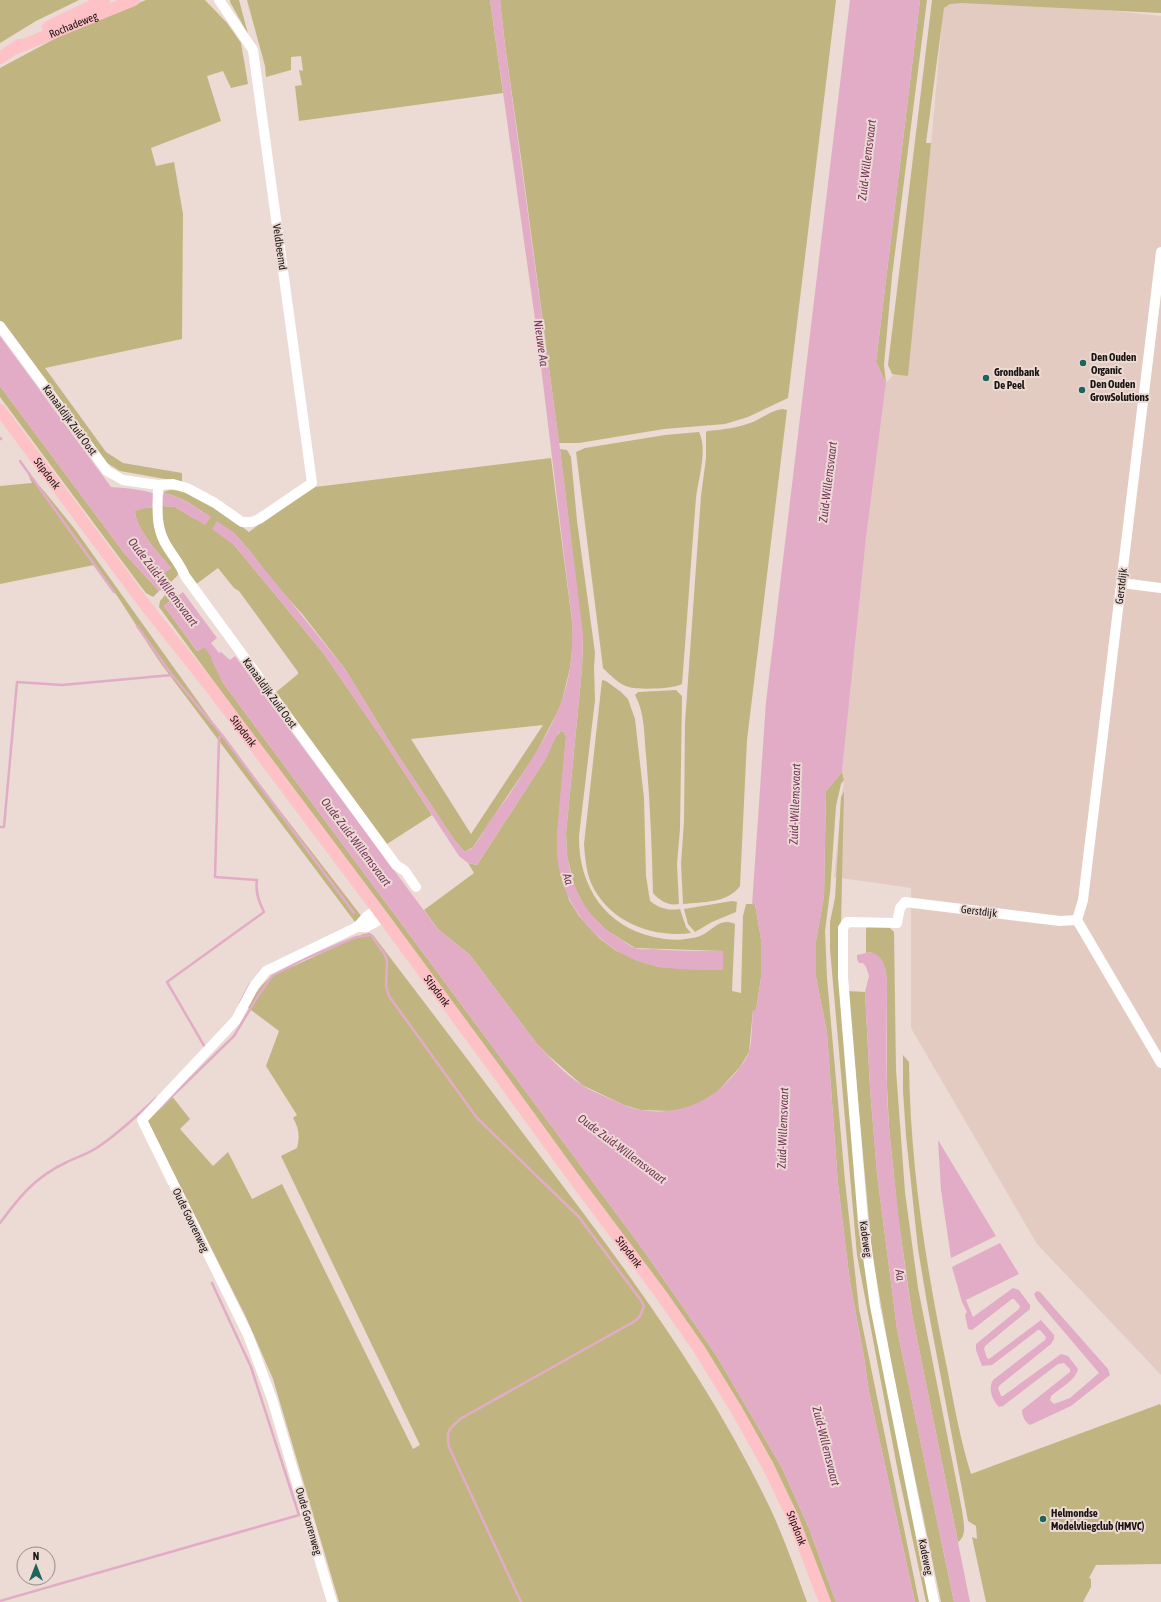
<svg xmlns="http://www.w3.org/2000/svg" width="1161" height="1602" font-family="'Asap Condensed',sans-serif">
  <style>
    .built { fill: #e4cbc1 }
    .green { fill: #c0b580; fill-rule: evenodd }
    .water { fill: #e2acc7 }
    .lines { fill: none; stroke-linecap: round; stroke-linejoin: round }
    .stream { stroke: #e2acc7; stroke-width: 2.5 }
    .minor { stroke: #fff; stroke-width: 10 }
    .major { stroke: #fdc1c6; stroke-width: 12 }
    .poi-dot { fill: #1c655a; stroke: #ecdad4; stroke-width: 1.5 }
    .labels { text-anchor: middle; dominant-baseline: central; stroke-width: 4; stroke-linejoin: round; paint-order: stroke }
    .street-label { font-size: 11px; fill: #191311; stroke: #ecdad4 }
    .poi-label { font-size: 11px; font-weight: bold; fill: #191311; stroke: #ecdad4; text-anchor: start }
    .water-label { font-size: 12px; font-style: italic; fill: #77365b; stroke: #ecdad4 }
  </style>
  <rect width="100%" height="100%" fill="#ecdad4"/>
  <!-- built -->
  <path class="built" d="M944 0H1011L1161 16V1375L1037 1244 911 1028V888L834 877 844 780 842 772 866 538 886 383 907 358 932 134Z"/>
  <!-- green -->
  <g class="green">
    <path d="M0 0H79L36 21 0 43Z"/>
    <path d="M146 0H205L227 23 241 43 248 84 231 88 223 71 207 76 221 121 151 148 156 166 174 162 183 214 182 339 45 368 106 452 123 463 182 473V482L120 471 104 461 0 322V68L73 29Z"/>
    <path d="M230 0H239L248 34 230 2Z"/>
    <path d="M247 0H490L503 93 299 121 295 86 302 85 299 70 303 71 301 56 291 57V70L266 77 265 66Z"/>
    <path d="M500 0H836L788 398 748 417 725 424 664 429 579 443H559L522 165 505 45Z"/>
    <path d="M920 0H927L892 276 884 365 886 383 876 362Z"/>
    <path d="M932 0H1161V13L962 3 950 4 944 8 926 143H931L908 376 892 374 888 365Z"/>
    <path d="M0 386 124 553 159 591 153 597 146 593 139 584 0 397Z"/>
    <path d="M782 409 787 410 747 740 740 886C728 903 703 902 683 904L681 864 684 821 685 723 701 496 706 458V433L707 431C722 430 736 428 750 423 761 419 770 411 782 409Z"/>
    <path d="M699 432C708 450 698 479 696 498 691 560 687 622 682 684 675 689 638 690 629 687 620 685 610 675 603 668L576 452 585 448 665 435Z"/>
    <path d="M560 449 567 450 571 457 577 521 595 653 594 667 595 700 579 836C578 885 605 927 654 937 664 939 675 941 685 939 689 938 695 938 700 936 713 931 719 917 735 924L732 991 741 993 743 916 746 904H755L761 939V978L756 1010H753L749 1052 740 1067 717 1092 701 1102 685 1109 671 1111 641 1110 624 1105 582 1085 549 1056 537 1044 470 955 438 929 424 910 474 873 468 863 477 865 545 760 556 736 561 731 564 732 566 737 557 840 569 900 579 916 599 938 615 950 636 960 659 967 723 970V951L635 948 606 930 587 911 575 888 567 856 566 833 582 669 583 640Z"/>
    <path d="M551 458 572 621 573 642 570 668 561 705 535 755 473 847 465 852 455 841 392 746 345 669 303 615 276 585 249 550 233 532 226 538 235 546 324 654 385 743 432 815 387 844 275 693 298 674V672L239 591 234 588 218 568 195 585 171 545 162 525V504L163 506 175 507 195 519 211 518C197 507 182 497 164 493V492C185 481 232 520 249 532L307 488ZM543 725 471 834 411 739Z"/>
    <path d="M28 474 44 491 74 528 227 742 362 917 355 922 162 665C139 632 120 596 94 565L0 584V486L32 483Z"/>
    <path d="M153 507C153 521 154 532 161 544 167 554 178 563 178 575L169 584 164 573 171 568C160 555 135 528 135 511L136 509Z"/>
    <path d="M165 595 170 601 164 606 197 651 205 647 213 658 212 659 223 683 644 1251 716 1355 782 1468 808 1526 836 1602H827L751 1428 390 920 159 607 160 601Z"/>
    <path d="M602 680 606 681 621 692 628 699 635 719 644 798 646 876 650 901C659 908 668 911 680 909L686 927 691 933C651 938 609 922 591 883 586 870 585 857 584 844Z"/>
    <path d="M676 690 682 696 680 829 677 864 679 904C668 906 660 901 653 893 652 847 650 801 646 755 644 735 645 713 635 695L638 692Z"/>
    <path d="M842 772 844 780 841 784 836 806 830 892 825 931 827 978 845 1181 859 1309 919 1602H915L869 1392 864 1357 850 1282 838 1184 827 1033 816 977V941L824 896 826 791Z"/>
    <path d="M844 791 841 926 857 1179 934 1602H926L898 1472 857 1255 830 949V922L835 898 841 797Z"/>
    <path d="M732 901 737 902 736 912 712 922 695 932 688 924 684 909Z"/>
    <path d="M869 925 889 927 894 932 896 1070 905 1192 918 1288 962 1510C963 1521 968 1535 958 1542L912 1314 898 1216 889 1127 887 1086V980L885 968 871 952 866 953V929Z"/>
    <path d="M370 933 373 935C428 1007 483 1080 538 1153 625 1268 710 1381 772 1512 785 1541 796 1572 807 1602H339L273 1379 245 1315 146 1119 171 1095 190 1119 180 1129 213 1166 228 1152 252 1199 282 1184 413 1449 420 1445 281 1156 297 1148C300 1136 299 1128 293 1118L297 1115 266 1066 279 1031 247 1007C254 996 261 984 272 976L363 934Z"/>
    <path d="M848 991 865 992 870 1088 877 1174 897 1329 954 1602H941L892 1368 872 1253Z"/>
    <path d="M903 1055 909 1062C910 1165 926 1267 947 1368 954 1404 960 1439 971 1474L1160 1404 1161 1406V1564L1096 1565 1089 1578 1091 1579V1587L1083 1602H986L972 1537 977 1539 976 1526 968 1521 928 1309 918 1249 906 1136 903 1091Z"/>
  </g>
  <!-- water -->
  <g class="water">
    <path d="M490 0H500L505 45 560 449 583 634 582 669 566 833C566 878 582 918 622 940 626 943 631 947 635 948 640 950 648 949 653 949 677 951 700 951 723 951V970C702 970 681 970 660 967 605 957 561 910 557 854 556 835 559 816 560 797 562 777 564 757 566 737L564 732 561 731 558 733 545 760 477 865 468 863 459 856 385 743 324 654 235 546 212 529 217 521 233 532 249 550 345 669 392 746 455 841 465 852 471 849C476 844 481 836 485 829 491 818 501 806 509 795 548 733 576 698 572 621L536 326Z"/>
    <path d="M850 0H920L876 362 886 383 866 538 842 772 826 791 824 896 816 941V977L827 1033 838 1184 850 1282 864 1357 869 1392 915 1602H836L808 1526 782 1468 716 1355 644 1251 223 683 211 659 212 658 204 647 198 652 164 606 170 601 162 590 159 591 124 553 0 386V336L111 487C129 488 146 490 162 496L164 493C182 497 197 508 211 517L205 525 175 507 163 506 162 504 135 511C135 528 160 555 171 568L164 573 169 584 168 585 176 597 183 592 217 638 211 643 219 653 221 652 230 660 235 656 431 920 438 929 470 955 537 1044C550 1058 565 1074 582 1085 589 1090 598 1093 606 1097 617 1102 629 1108 641 1110 670 1115 701 1107 723 1086 732 1077 744 1065 749 1052 752 1042 752 1021 753 1010H756L761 978V939L755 904 752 905 766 702Z"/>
    <path d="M871 952C885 957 885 967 887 980 887 1028 885 1078 889 1126 895 1189 902 1251 912 1314L970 1602H954L897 1329 877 1174 870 1088 865 992 869 976 866 967 863 963H859L857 959V955Z"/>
    <path d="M938 1140 996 1236 951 1258 941 1190Z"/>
    <path d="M1000 1243 1019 1274 966 1300 973 1317 1013 1288 1019 1290 1030 1305V1309L985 1346 984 1349 987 1358 989 1359 1041 1320 1054 1335V1339L1051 1344 1000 1385 998 1388 1001 1396H1003L1061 1354 1068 1356 1078 1369C1076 1380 1059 1389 1051 1396L1050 1400 1054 1404 1070 1398 1099 1373 1037 1300 1034 1294 1037 1291 1040 1292 1108 1369 1110 1375 1071 1406 1030 1425C1025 1422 1022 1416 1022 1410L1070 1372V1369L1064 1363 1058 1364 1003 1406 999 1407C992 1400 988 1389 993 1380L1045 1340 1046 1337 1040 1330H1038L992 1365 982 1366 976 1350V1344L1019 1309 1020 1306 1014 1299H1012L972 1330 968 1329 965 1315 967 1312 962 1302 952 1267Z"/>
  </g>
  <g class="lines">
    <!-- stream -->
    <g class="stream">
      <path d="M0 438 1 439"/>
      <path d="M20 461 114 592"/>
      <path d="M137 626 172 675 222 735 219 738 215 877 257 880C255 892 259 902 264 912L167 982 206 1049"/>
      <path d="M222 735 354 913"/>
      <path d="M0 827H4L17 682 62 685 172 675"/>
      <path d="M240 1003 250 984"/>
      <path d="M159 1109 234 1036 258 996 272 976 304 959 356 937 371 935 385 955 387 961 386 986 389 996 477 1118 579 1217 640 1299 644 1306 640 1316 635 1321 460 1419C448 1430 446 1431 449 1447L521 1602"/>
      <path d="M0 1223C20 1196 35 1177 67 1162 77 1157 88 1154 98 1147 119 1133 138 1115 156 1098"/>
      <path d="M0 1601 299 1515 251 1367 212 1283"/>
    </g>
    <!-- minor -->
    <g class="minor">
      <path d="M1161 252 1083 900 1077 920 1161 1063"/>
      <path d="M0 326 107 471 123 480 158 485 173 484 187 488 215 503 242 522H252L259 519 312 483 253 50 219 0"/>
      <path d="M158 485C158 504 155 523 164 541 170 553 180 563 185 576L396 865 405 871 416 887"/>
      <path d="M1122 583 1161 588"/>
      <path d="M357 927H366L383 918"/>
      <path d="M332 1602 272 1399 248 1335 142 1120 236 1020 254 986 266 971 357 927 367 916 377 909"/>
      <path d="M934 1602 875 1306 863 1222 843 977V928L847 922 897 923 900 908 905 902 1060 921 1077 920"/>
    </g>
    <!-- major -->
    <g class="major">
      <path d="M48 27 104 0"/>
      <path id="s1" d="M14 49 134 0"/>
      <path d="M0 58 19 45"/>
      <path id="s2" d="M0 410 146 606 212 689 377 909 497 1072 573 1177 660 1293 699 1349 736 1409 768 1466 792 1516 825 1602"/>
    </g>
  </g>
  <!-- markers -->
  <g class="poi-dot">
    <circle cx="1083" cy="363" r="4"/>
    <circle cx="986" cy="378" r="4"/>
    <circle cx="1082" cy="390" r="4"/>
    <circle cx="1043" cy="1519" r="4"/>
  </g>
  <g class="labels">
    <!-- street labels -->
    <g class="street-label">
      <text stroke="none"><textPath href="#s1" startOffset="64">Rochadeweg</textPath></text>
      <text transform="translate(280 247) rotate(82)">Veldbeemd</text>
      <text transform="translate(70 420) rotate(54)">Kanaaldijk Zuid Oost</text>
      <text stroke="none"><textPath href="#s2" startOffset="79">Stipdonk</textPath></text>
      <text transform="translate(1121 586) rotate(-83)">Gerstdijk</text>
      <text transform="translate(270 693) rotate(54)">Kanaaldijk Zuid Oost</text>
      <text stroke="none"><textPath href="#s2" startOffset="403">Stipdonk</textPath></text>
      <text transform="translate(979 911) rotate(7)">Gerstdijk</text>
      <text stroke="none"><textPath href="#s2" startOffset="727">Stipdonk</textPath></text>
      <text transform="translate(191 1220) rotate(64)">Oude Goorenweg</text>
      <text transform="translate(866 1239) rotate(82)">Kadeweg</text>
      <text stroke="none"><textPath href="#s2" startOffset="1051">Stipdonk</textPath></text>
      <text transform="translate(309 1521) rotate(74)">Oude Goorenweg</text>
      <text stroke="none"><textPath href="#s2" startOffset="1375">Stipdonk</textPath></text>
      <text transform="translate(926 1557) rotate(79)">Kadeweg</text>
    </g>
    <!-- poi labels -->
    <g class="poi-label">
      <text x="1091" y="357">Den Ouden<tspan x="1091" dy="13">Organic</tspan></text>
      <text x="994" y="372">Grondbank<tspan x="994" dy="13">De Peel</tspan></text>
      <text x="1090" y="384">Den Ouden<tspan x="1090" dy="13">GrowSolutions</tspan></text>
      <text x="1051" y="1513">Helmondse<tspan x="1051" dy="13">Modelvliegclub (HMVC)</tspan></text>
    </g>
    <!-- water labels -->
    <g class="water-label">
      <text transform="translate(867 160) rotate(-83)">Zuid-Willemsvaart</text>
      <text transform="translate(541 343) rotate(82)">Nieuwe Aa</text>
      <text transform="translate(828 482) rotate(-83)">Zuid-Willemsvaart</text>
      <text transform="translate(163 582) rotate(53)">Oude Zuid-Willemsvaart</text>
      <text transform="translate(795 804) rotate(-88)">Zuid-Willemsvaart</text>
      <text transform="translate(356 842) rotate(53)">Oude Zuid-Willemsvaart</text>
      <text transform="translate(568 879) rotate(73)">Aa</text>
      <text transform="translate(783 1128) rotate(-88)">Zuid-Willemsvaart</text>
      <text transform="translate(622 1149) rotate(37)">Oude Zuid-Willemsvaart</text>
      <text transform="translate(900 1275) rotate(81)">Aa</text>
      <text transform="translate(826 1446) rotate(76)">Zuid-Willemsvaart</text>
    </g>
  </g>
  <!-- north arrow -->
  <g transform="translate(36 1566)"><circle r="19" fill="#ecdad4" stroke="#988a86"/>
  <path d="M0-3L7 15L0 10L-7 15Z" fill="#1c655a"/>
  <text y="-6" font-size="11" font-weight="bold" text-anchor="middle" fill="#191311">N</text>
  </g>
</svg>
